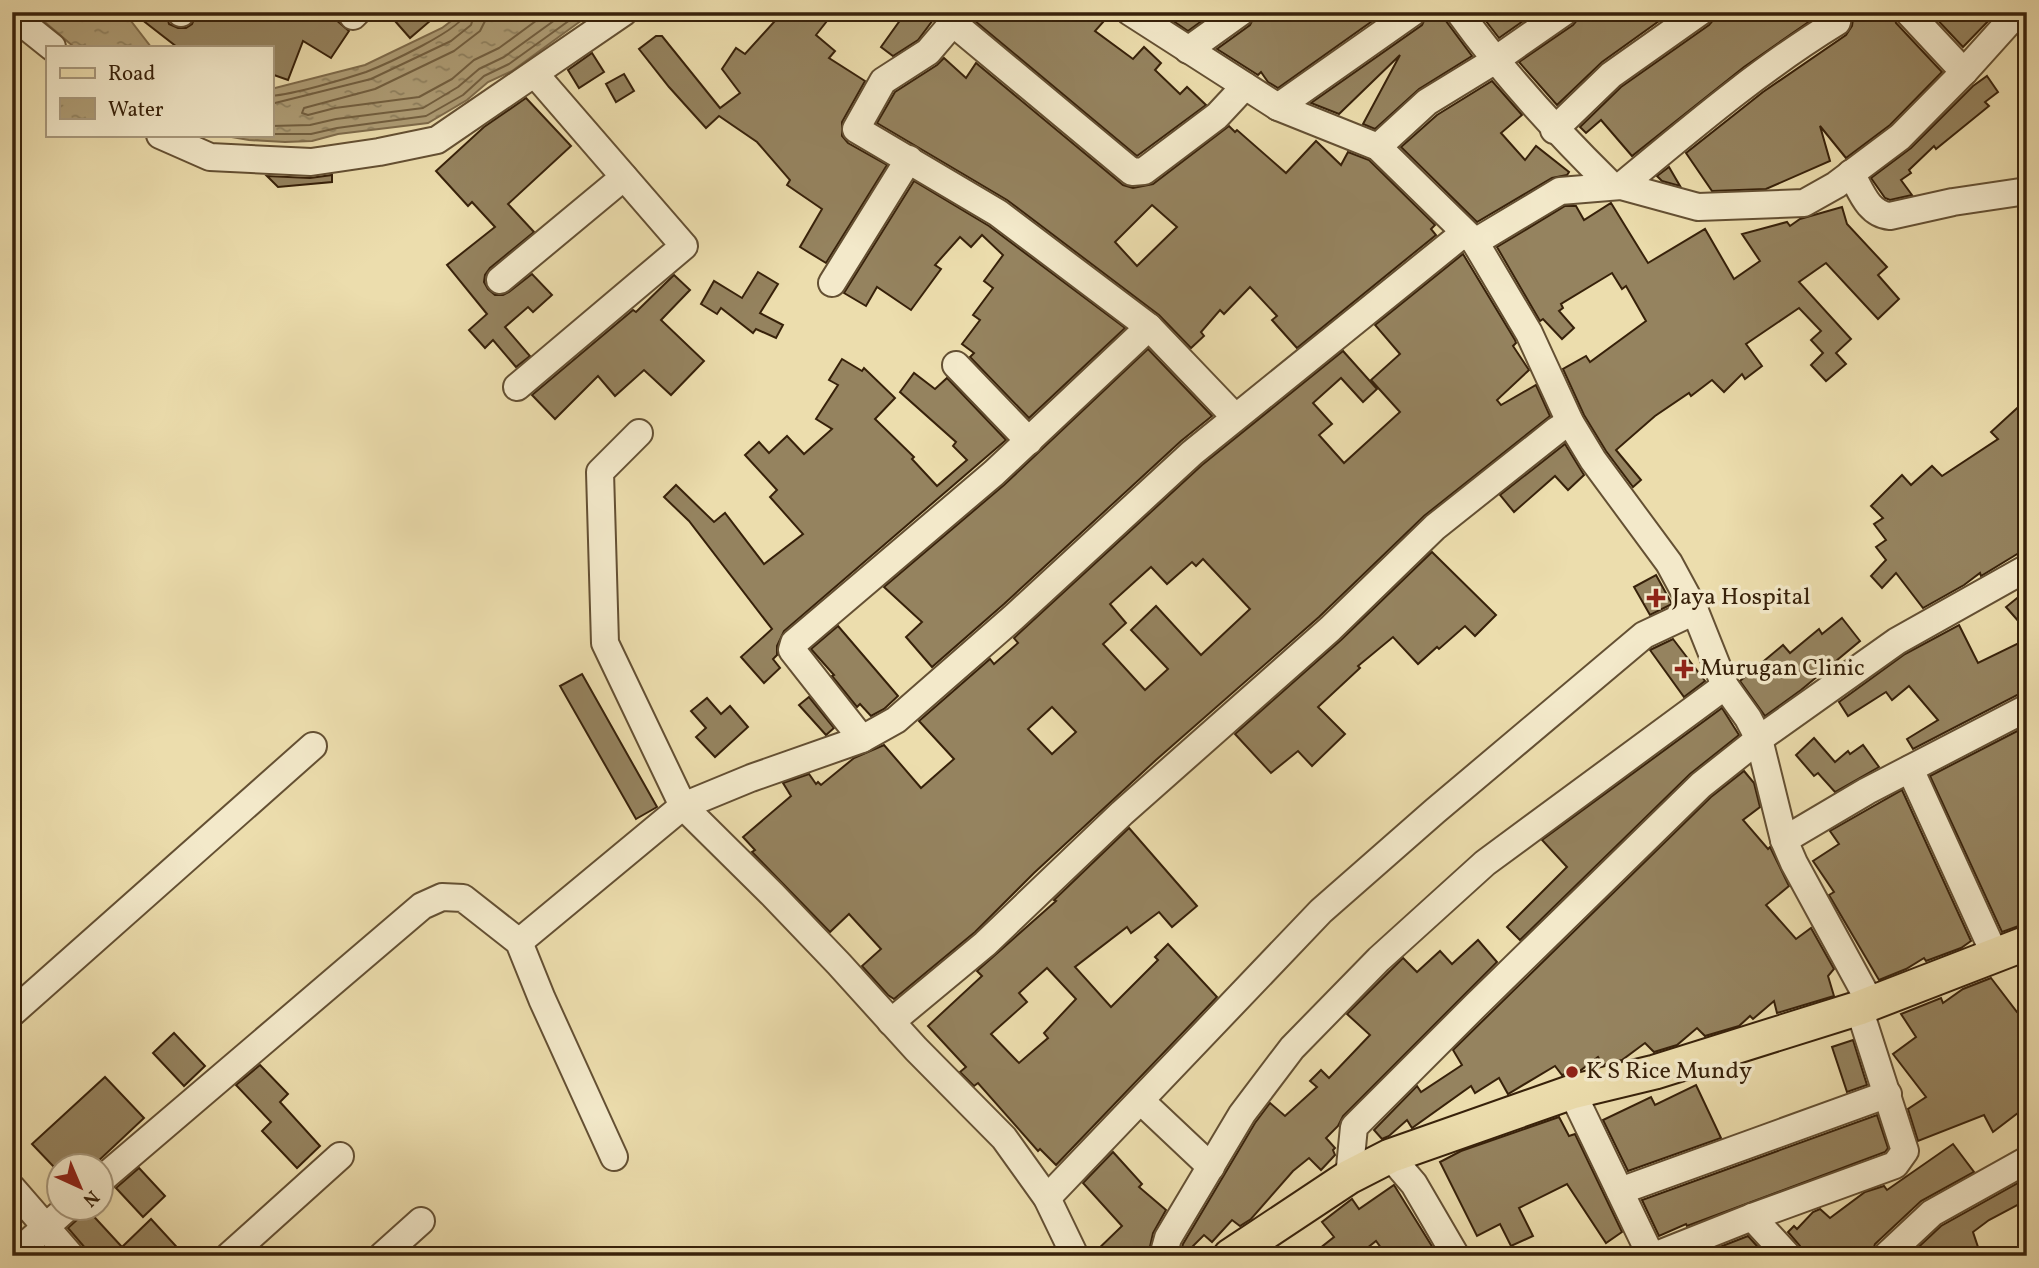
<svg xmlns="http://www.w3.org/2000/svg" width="2039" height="1268" font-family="Vollkorn,serif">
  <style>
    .water { fill: url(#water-ripples); stroke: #7e6b4b; stroke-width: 2 }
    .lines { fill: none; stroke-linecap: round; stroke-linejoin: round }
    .shore { stroke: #725f40; stroke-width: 2 }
    .building { fill: #95835f; stroke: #37210a; stroke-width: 2; fill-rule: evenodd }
    .minor-casing { stroke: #645033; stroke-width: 30 }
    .major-casing { stroke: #37210a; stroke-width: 37 }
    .minor { stroke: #f3e9ca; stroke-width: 26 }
    .major { stroke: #ecddad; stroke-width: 33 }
    .poi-dot { fill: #8f2418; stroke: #f3e9ca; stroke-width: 2.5 }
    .labels { text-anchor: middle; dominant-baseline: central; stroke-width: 7; stroke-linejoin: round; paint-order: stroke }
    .poi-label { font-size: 24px; fill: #37210a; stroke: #f3e9ca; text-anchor: start }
  </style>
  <defs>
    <pattern id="water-ripples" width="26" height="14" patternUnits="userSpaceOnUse" patternTransform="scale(1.75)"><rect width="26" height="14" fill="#ae9d76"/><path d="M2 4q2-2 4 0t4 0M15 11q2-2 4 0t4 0" fill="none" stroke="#8e805f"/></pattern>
  </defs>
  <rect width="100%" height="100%" fill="#ecddad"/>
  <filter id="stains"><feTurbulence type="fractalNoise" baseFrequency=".00286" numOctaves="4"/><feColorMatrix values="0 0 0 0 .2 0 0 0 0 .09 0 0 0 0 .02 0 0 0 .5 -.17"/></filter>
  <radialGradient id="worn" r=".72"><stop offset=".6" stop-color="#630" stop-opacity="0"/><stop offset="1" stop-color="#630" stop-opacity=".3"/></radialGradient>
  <!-- water -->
  <g class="water">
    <path d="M33 12H124L151 47H74Z"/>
    <path d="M463 12H593L512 71 488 82 467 100 428 123 338 134 312 141 285 142 249 140 220 135H271V89L365 65 442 28Z"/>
  </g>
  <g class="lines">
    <!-- shore -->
    <g class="shore">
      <path d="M485 12V21L480 31 454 51 375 89 304 108 302 113 308 115 335 108 419 97 452 79 474 60 499 48 548 12"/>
      <path d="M271 96C295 94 342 80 366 72 384 65 464 29 466 12"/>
      <path d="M271 104 371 79 451 41 471 25 475 12"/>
      <path d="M271 126 310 125 336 119 423 108 458 87 479 69 504 57 566 12"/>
      <path d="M271 134H311L337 128 426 116 463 95 484 76 509 64 581 12"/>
    </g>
  </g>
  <!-- building -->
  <g class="building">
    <path d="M132 12H166L169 24 178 28H186L192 24 197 12H338L335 19 349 31 331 58 303 41 288 80 271 74V47H177Z"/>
    <path d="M387 12H422L430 21 410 38Z"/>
    <path d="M783 12H834L816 35 835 51 829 58 865 81 842 122V136L848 143 887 165 826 263 800 247 822 209 787 185 790 180 757 142 719 116 706 128 669 87 639 49 656 36H662L720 108 740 93 722 69 736 48 745 54Z"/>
    <path d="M906 12H939L918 40 893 56 881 47Z"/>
    <path d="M977 12H1112L1095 31 1133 59 1144 47 1161 63 1155 70 1180 94 1187 87 1206 105 1137 156 975 21Z"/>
    <path d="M1160 12H1214L1188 31Z"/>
    <path d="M1256 12H1385L1278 88 1268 82 1261 72 1258 75 1217 49 1250 25Z"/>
    <path d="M1428 12H1443L1446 21 1472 56 1419 89 1375 129 1363 124 1400 55 1339 114 1311 103 1422 25Z"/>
    <path d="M1479 12H1536L1499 38Z"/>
    <path d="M1579 12H1653L1659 21 1602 62 1557 105 1519 62 1573 25 1578 19Z"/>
    <path d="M1715 12H1823L1744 67 1632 156 1601 120 1586 133 1580 127 1621 87 1709 25 1714 19Z"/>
    <path d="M1854 12H1893L1896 23 1942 72 1890 125 1846 158 1820 126 1830 161 1766 189 1712 191 1686 153 1763 92 1846 35 1852 26Z"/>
    <path d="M1930 12H1997L1963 47Z"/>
    <path d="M592 53 604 72 579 88 568 70Z"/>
    <path d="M944 58 966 78 976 63 1123 185 1133 188 1153 184 1229 126 1235 132 1237 130 1286 173 1316 141 1341 165 1348 152 1369 160 1435 225 1431 229 1436 235 1297 348 1272 320 1277 316 1250 287 1224 314 1220 310 1201 332 1204 336 1191 348 1159 315 1007 200 877 123 895 92 937 65ZM1152 205 1177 227 1137 266 1115 242Z"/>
    <path d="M624 74 634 91 616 102 606 84Z"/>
    <path d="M1987 76 1998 92 1985 102 1989 106 1936 149 1934 146 1909 170 1911 173 1901 180 1912 195 1890 200 1885 198 1871 178 1911 148 1973 86Z"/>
    <path d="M1492 81 1522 115 1501 133 1525 160 1536 146 1569 172 1567 175 1552 178 1477 222 1401 147 1437 115Z"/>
    <path d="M526 98 571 146 508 204 534 232 490 268 485 275 484 282 488 289 495 295H503L509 292 532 274 552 295 533 312 528 307 505 327 530 356 516 367 493 340 485 348 469 330 487 314 447 265 495 227 472 202 468 206 436 171 484 127Z"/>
    <path d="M1669 167 1680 186 1662 181 1657 176Z"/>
    <path d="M332 175V182L278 187 267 176 310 178Z"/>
    <path d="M914 181 989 226 1125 328 1029 418 970 357 974 353 962 344 980 320 973 315 993 288 984 281 1003 255 982 235 971 247 960 237 935 265 941 269 911 310 877 287 866 306 844 293Z"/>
    <path d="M1611 203 1648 263 1705 229 1734 279 1760 261 1742 234 1787 222 1790 226 1800 219 1842 207 1847 224 1887 267 1878 275 1899 299 1878 319 1826 263 1799 282 1851 339 1836 353 1846 364 1826 381 1811 365 1823 353 1811 340 1821 331 1799 308 1746 344 1762 366 1745 379 1742 374 1724 392 1712 380 1691 396 1689 393 1655 416 1616 450 1641 480 1633 487 1606 451 1584 415 1563 369 1586 356 1590 362 1646 321 1626 286 1622 289 1612 273 1561 304 1563 308 1559 311 1574 328 1562 339 1543 319 1540 321 1497 247 1565 206H1576L1584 220Z"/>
    <path d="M1463 254 1515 340 1516 343 1513 346 1529 370 1497 400 1501 405 1536 385 1550 416 1424 516 1319 617 1156 760 1034 873 975 932 894 999 888 995 862 966 881 949 849 914 830 932 754 854 752 852 755 850 743 837 791 796 783 783 809 774 816 784 818 782 821 785 854 758 884 745 921 788 954 759 919 721 990 659 994 664 1018 643 1014 638 1202 465 1343 351 1377 389 1363 402 1341 378 1313 403 1332 424 1319 435 1344 463 1400 412 1371 380 1400 354 1375 325ZM1203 559 1250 609 1201 655 1156 606 1131 630 1168 669 1145 690 1103 644 1126 623 1110 604 1151 567 1167 584 1192 562 1196 566ZM1052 707 1076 732 1052 754 1028 729Z"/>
    <path d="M758 272 778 284 760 313 783 325 776 338 756 329 753 333 721 308 717 314 701 304 714 281 742 298Z"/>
    <path d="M674 275 690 290 661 320 704 361 671 395 644 370 615 396 598 376 555 419 532 395 633 310 636 312Z"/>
    <path d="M1148 349 1212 416 1181 441 1004 604 932 667 906 637 922 622 884 587 1004 485Z"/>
    <path d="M842 359 862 371 864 368 895 398 875 419 914 457 912 459 937 486 967 460 953 446 956 442 900 392 914 373 935 389 947 378 1006 440 784 631 777 646V655L773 659 780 668 764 683 741 657 772 629 689 521 664 497 676 485 714 522 725 513 764 564 803 534 770 497 777 490 745 455 759 442 769 453 787 436 804 454 832 429 816 419 838 385 829 380Z"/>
    <path d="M2027 399V548L1981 576 1980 573 1964 585 1923 608 1896 573 1882 588 1871 576 1886 560 1876 547 1886 540 1874 524 1883 518 1871 506 1902 475 1911 485 1932 466 1942 476 1998 439 1991 432Z"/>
    <path d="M1565 444 1584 475 1568 490 1555 476 1514 512 1500 495Z"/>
    <path d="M1432 552 1496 615 1475 636 1465 626 1439 649 1437 647 1418 664 1393 637 1358 666 1360 668 1318 707 1345 734 1312 766 1298 751 1271 773 1235 734 1341 640Z"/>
    <path d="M1656 575 1672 604 1650 615 1634 587Z"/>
    <path d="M2027 590V631L2006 607Z"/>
    <path d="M1842 618 1860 641 1801 690 1765 716 1740 681 1783 645 1790 653 1819 629 1822 634Z"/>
    <path d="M1959 625 1978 663 2027 639V690L1913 749 1907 739 1938 720 1909 686 1892 700 1886 692 1848 716 1839 702 1905 654Z"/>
    <path d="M838 626 898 696 884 709 871 716 860 704 857 707 832 676 834 675 811 649Z"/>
    <path d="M1673 639 1705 681 1684 697 1650 650Z"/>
    <path d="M582 674 657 807 636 819 560 686Z"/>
    <path d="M809 697 834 728 826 735 799 705Z"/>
    <path d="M707 698 721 714 730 706 748 727 715 757 696 737 706 728 691 711Z"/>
    <path d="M1722 708 1739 735 1690 774 1520 940 1507 927 1567 867 1542 840Z"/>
    <path d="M2027 726V923L2002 932 1930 776Z"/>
    <path d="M1814 738 1835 762 1848 751 1850 754 1863 745 1879 767 1835 792 1818 773 1814 776 1796 755Z"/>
    <path d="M1744 771 1754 783 1760 807 1743 820 1768 849 1770 847 1789 886 1766 905 1796 939 1811 928 1834 969 1828 976 1834 996 1777 1013 1774 1001 1753 1019 1750 1016 1739 1026 1705 1036 1697 1028 1677 1045 1654 1052 1645 1043 1622 1060 1603 1065 1598 1057 1581 1070 1562 1075 1555 1066 1508 1094 1499 1078 1475 1093 1471 1086 1412 1128 1407 1120 1389 1136 1382 1139 1374 1130 1417 1086 1421 1092 1462 1065 1453 1050 1711 797Z"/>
    <path d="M1902 790 1971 941 1961 948 1926 961 1924 958 1906 969 1879 980 1829 895 1834 892 1813 861 1839 844 1830 831Z"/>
    <path d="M1129 828 1197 906 1172 927 1159 912 1131 933 1127 927 1075 967 1111 1007 1158 960 1155 957 1168 944 1217 997 1056 1165 1040 1149 1038 1151 978 1083 974 1086 960 1072 966 1067 928 1026 982 976 977 971 1056 901 1054 900ZM1047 968 1076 999 1044 1033 1048 1038 1019 1063 991 1034 1027 1002 1019 993Z"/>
    <path d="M1478 940 1497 962 1343 1116 1338 1126 1326 1138 1335 1148 1333 1150 1335 1155 1321 1170 1309 1158 1293 1171 1251 1219 1240 1226 1232 1220 1212 1242 1204 1235 1184 1255 1181 1251 1183 1244 1255 1123 1270 1103 1285 1116 1317 1087 1310 1081 1321 1070 1329 1078 1370 1035 1347 1014 1403 958 1417 972 1440 951 1452 964Z"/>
    <path d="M1991 978 2017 1012 2027 1008V1106L1993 1132 1984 1115 1918 1141 1908 1109 1926 1097 1893 1054 1916 1037 1901 1014 1941 998 1943 1003 1963 989Z"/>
    <path d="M174 1033 205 1066 184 1086 153 1053Z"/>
    <path d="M1853 1040 1867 1085 1847 1092 1832 1047Z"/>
    <path d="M260 1065 288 1094 280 1102 320 1146 297 1168 262 1131 271 1122 236 1085Z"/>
    <path d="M105 1077 144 1118 94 1165 90 1159 82 1166H53L32 1144Z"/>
    <path d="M1696 1085 1721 1138 1628 1171 1603 1120 1651 1097 1655 1105Z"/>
    <path d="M1877 1115 1888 1148 1885 1152 1687 1226 1686 1224 1659 1236 1642 1200Z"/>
    <path d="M1559 1117 1569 1136 1575 1134 1622 1232 1606 1243 1567 1184 1519 1208 1533 1236 1511 1246 1500 1224 1477 1236 1440 1162 1461 1151Z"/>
    <path d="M1953 1144 1974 1172 1921 1201 1875 1244 1871 1256H1803L1800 1246 1788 1232 1794 1226 1797 1229 1813 1212 1820 1209 1830 1218 1865 1192 1884 1186 1887 1190Z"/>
    <path d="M1113 1152 1142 1184 1139 1187 1166 1210 1153 1233 1148 1256H1091L1122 1226 1083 1183Z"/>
    <path d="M139 1168 165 1196 143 1217 116 1188Z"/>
    <path d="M2027 1178V1200L1989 1220 1973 1232 1981 1256H1909L1941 1226Z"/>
    <path d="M1394 1185 1438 1256H1387L1376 1241 1357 1256H1310L1334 1237 1322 1222 1352 1199 1359 1209Z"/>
    <path d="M82 1209H87L122 1247 151 1219 185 1256H92L68 1228 78 1219Z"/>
    <path d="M1748 1236 1766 1256 1699 1255Z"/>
  </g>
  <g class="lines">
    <defs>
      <g id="minor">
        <path d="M962 12 928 52 883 81 856 129 998 213 1149 327 1235 417"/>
        <path d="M1130 12 1278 107 1378 147 1475 242 1529 333 1570 422 1593 460 1669 563 1695 611 1725 686 1748 718 1759 739 1784 840 1794 863 1871 1004"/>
        <path d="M1459 12C1505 76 1555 130 1611 185"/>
        <path d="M1908 12 1964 72"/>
        <path d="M181 13 182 12"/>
        <path d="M12 15 52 47"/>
        <path d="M353 16 357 12"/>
        <path d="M953 23 1132 172 1144 171 1217 116 1245 86"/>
        <path d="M1188 50 1241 12"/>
        <path d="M1278 107 1413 12"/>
        <path d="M1554 130 1611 75 1700 12"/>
        <path d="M160 135 210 157 311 162 379 152 437 140 624 12"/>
        <path d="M1378 147 1427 102 1494 61 1564 12"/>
        <path d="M1851 173C1861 191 1868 214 1890 216L1953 202 2027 191"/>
        <path d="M1621 186C1691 128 1760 69 1837 22L1839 12"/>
        <path d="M1475 242 1560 191 1621 186 1698 207 1804 203 1836 185 1900 137 1964 72 2018 12"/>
        <path d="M500 280 624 177"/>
        <path d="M832 283 909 159"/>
        <path d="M956 365 1029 441"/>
        <path d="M517 387 684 246 535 74"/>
        <path d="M862 739 792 650 794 643 994 473 1149 327"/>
        <path d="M1910 769 1995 955"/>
        <path d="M1784 840 1867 791 2027 708"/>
        <path d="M519 942 683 806 605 643 600 472 639 433"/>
        <path d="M12 1013 313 746"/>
        <path d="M891 1022 985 944 1122 813 1330 629 1435 527 1557 430 1570 422"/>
        <path d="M1572 1092 1651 1256"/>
        <path d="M1141 1101 1211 1167"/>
        <path d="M1390 1156 1414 1184 1456 1256"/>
        <path d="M1349 1177 1354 1127 1476 1005 1701 785 1759 739 1897 641 2027 568"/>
        <path d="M102 1179 422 906 442 897 463 898 519 942 542 999 614 1157"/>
        <path d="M12 1188 71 1256"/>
        <path d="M1620 1191 1888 1094"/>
        <path d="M1047 1198 1321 911 1435 811 1644 635 1695 611"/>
        <path d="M1752 1217 1788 1256"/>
        <path d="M13 1256 67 1208"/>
        <path d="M229 1256 340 1156"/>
        <path d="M382 1256 421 1221"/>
        <path d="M1075 1256 1047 1198 1004 1138 916 1049 839 964 772 894 683 806 751 778 862 739 896 720 1015 616 1192 453 1464 233"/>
        <path d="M1163 1256 1168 1238 1242 1114 1292 1048 1379 959 1485 863 1725 686"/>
        <path d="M1654 1256 1752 1217 1895 1165 1905 1151 1859 1008"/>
        <path d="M1886 1256 1932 1213 2027 1160"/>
      </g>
      <path id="major" d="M1230 1256 1349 1177 1390 1156 1572 1092 1655 1072 1859 1008 2027 943"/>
    </defs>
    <!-- minor casing -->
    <use href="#minor" class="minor-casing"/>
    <!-- major casing -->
    <use href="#major" class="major-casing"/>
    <!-- minor -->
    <use href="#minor" class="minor"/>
    <!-- major -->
    <use href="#major" class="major"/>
  </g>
  <!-- markers -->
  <g class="poi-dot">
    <path d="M1652.5 587.5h7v7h7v7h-7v7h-7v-7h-7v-7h7z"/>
    <path d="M1680.5 658.5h7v7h7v7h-7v7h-7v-7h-7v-7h7z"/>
    <circle cx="1572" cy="1072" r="7"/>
  </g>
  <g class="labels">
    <!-- poi labels -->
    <g class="poi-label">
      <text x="1672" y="598">Jaya Hospital</text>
      <text x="1700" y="669">Murugan Clinic</text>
      <text x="1586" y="1072">K S Rice Mundy</text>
    </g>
  </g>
  <!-- margin -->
  <rect width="2039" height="1268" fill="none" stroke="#ecddad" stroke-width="42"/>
  <rect x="14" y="14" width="2011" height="1240" fill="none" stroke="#37210a" stroke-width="3.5"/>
  <rect x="21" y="21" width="1997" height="1226" fill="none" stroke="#37210a" stroke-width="2"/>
  <!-- legend -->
  <rect x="46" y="46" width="228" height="91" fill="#f3e9ca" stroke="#a8997d" stroke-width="2"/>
  <rect x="60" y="68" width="35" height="10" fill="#ecddad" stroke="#a8997d" stroke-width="2"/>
  <text x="108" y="80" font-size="21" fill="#37210a">Road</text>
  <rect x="60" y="98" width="35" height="21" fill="url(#water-ripples)" stroke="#a8997d" stroke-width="2"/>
  <text x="108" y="116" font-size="21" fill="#37210a">Water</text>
  <!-- north arrow -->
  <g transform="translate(80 1187) rotate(136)"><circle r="33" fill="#f3e9ca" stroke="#a8997d" stroke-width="2"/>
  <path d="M0-5L12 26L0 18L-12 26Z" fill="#8f2418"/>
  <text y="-10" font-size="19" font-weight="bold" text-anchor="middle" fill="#37210a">N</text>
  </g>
  <rect width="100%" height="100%" filter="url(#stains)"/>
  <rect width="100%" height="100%" fill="url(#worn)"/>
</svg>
